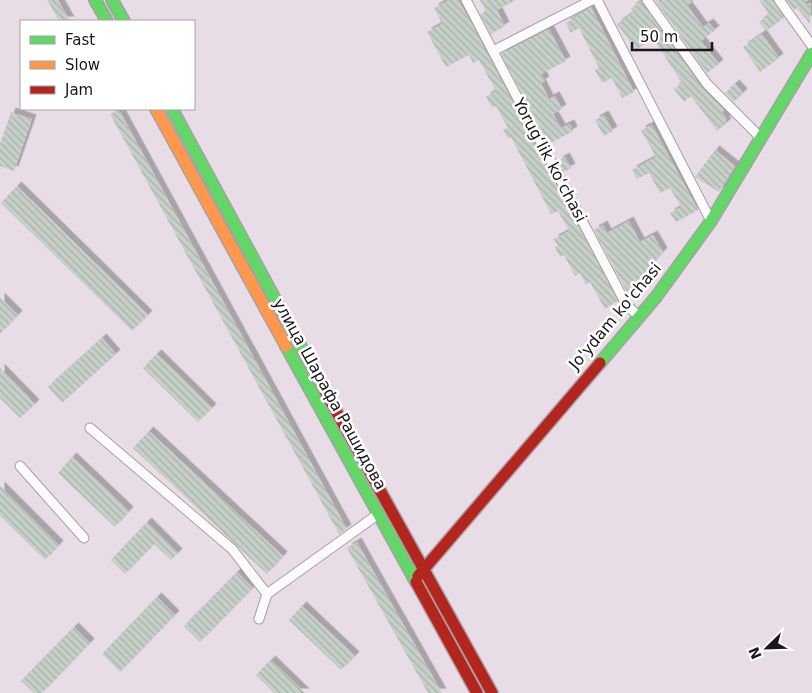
<svg xmlns="http://www.w3.org/2000/svg" width="812" height="693" font-family="'DejaVu Sans',sans-serif">
  <style>
    .building { fill: url(#building-back-hatch); filter: url(#shadow) }
    .lines { fill: none; stroke-linecap: round; stroke-linejoin: round }
    .street-casing { stroke: #a8a0a6; stroke-width: 11 }
    .fast-casing { stroke: #a8a0a6; stroke-width: 14 }
    .slow-casing { stroke: #a8a0a6; stroke-width: 14 }
    .jam-casing { stroke: #a8a0a6; stroke-width: 14 }
    .street { stroke: #fcfafb; stroke-width: 9 }
    .fast { stroke: #63d668; stroke-width: 11 }
    .slow { stroke: #ff974d; stroke-width: 11 }
    .jam { stroke: #b3261e; stroke-width: 11 }
    .labels { text-anchor: middle; dominant-baseline: central; stroke-width: 5; stroke-linejoin: round; paint-order: stroke }
    .street-label { font-size: 16px; fill: #1c161b; stroke: #fff }
  </style>
  <defs>
    <pattern id="building-back-hatch" width="6" height="6" patternUnits="userSpaceOnUse" patternTransform="scale(1.25)"><rect width="6" height="6" fill="#c5d0c8"/><path d="M-1 5l2 2M0 0l6 6M5-1l2 2" fill="none" stroke="#a9b2ab"/></pattern>
    <filter id="shadow"><feDropShadow dx="4.5" dy="-4.5" stdDeviation="0" flood-color="#0004"/></filter>
  </defs>
  <rect width="100%" height="100%" fill="#e8dde6"/>
  <!-- building -->
  <g class="building">
    <path d="M47 0H58L70 21H59Z"/>
    <path d="M449 0H458L469 19 618 301 605 309 590 282 586 285 580 273 575 276 564 255 560 257 555 247 558 246 554 239 569 231 558 211 551 214 511 137 508 139 503 130 508 128 496 106 492 108 486 97 496 91 479 60 473 63 469 55 446 67 427 32 442 24 434 8Z"/>
    <path d="M480 0H516L497 10 505 26 491 34 480 14 486 11Z"/>
    <path d="M655 0H695L687 5 703 27 709 23 715 30 701 41 719 64 707 73Z"/>
    <path d="M759 0H773L784 18 766 31 759 22 769 14Z"/>
    <path d="M787 0H808L804 3 811 4 810 24 797 8 794 10Z"/>
    <path d="M641 1 702 88 724 110 722 112 727 119 725 121 727 123 717 131 691 96 684 102 674 89 682 83 653 38 636 50 617 24 634 12 631 8Z"/>
    <path d="M591 7 634 92 622 98 612 78 602 83 595 70 599 68 579 28 571 33 566 23Z"/>
    <path d="M549 29 566 61 541 74 545 81 541 83 549 99 555 96 562 109 553 114 561 128 570 124 573 131 549 144 501 54Z"/>
    <path d="M762 34 779 58 760 72 743 47Z"/>
    <path d="M735 84 743 93 734 102 725 93Z"/>
    <path d="M119 110 347 529 339 534 110 114Z"/>
    <path d="M11 112 32 119 14 171 0 166V144Z"/>
    <path d="M604 115 613 131 604 136 595 120Z"/>
    <path d="M652 125 698 210 676 222 670 213 681 207 670 188 660 193 649 173 637 179 632 170 656 157 641 130Z"/>
    <path d="M715 150 735 166 719 192 695 177Z"/>
    <path d="M565 157 571 168 563 172 558 161Z"/>
    <path d="M17 186 148 315 132 331 1 203Z"/>
    <path d="M629 221 640 242 653 235 663 252 627 292 594 230 603 225 607 233Z"/>
    <path d="M0 297 18 315 0 334Z"/>
    <path d="M102 338 116 354 62 403 48 387Z"/>
    <path d="M157 354 212 408 198 422 143 368Z"/>
    <path d="M0 368 35 404 20 418 0 398Z"/>
    <path d="M149 431 283 556 267 574 133 448Z"/>
    <path d="M72 457 129 511 115 527 58 473Z"/>
    <path d="M0 486 59 545 45 560 0 516Z"/>
    <path d="M147 522 178 553 171 560 154 544 125 574 111 560Z"/>
    <path d="M357 542 372 569 442 693H428L347 548Z"/>
    <path d="M237 572 253 588 200 642 184 626Z"/>
    <path d="M157 597 175 615 120 672 102 654Z"/>
    <path d="M302 606 355 656 341 670 289 620Z"/>
    <path d="M74 627 90 643 42 693H34L21 681Z"/>
    <path d="M271 660 305 693H274L256 675Z"/>
  </g>
  <g class="lines">
    <defs>
      <g id="street">
        <path d="M466 0 626 304 638 316"/>
        <path d="M597 0 711 221"/>
        <path d="M647 0 707 84 761 138"/>
        <path d="M779 0 812 46"/>
        <path d="M493 51 592 0"/>
        <path d="M90 428 232 549 267 594 259 619"/>
        <path d="M20 466 84 538"/>
        <path d="M267 594 377 515"/>
      </g>
      <g id="fast">
        <path d="M95 0 107 21"/>
        <path d="M112 0 124 21"/>
        <path d="M172 109 325 391"/>
        <path d="M286 346 416 582"/>
        <path d="M600 363 656 297 711 221 812 53"/>
      </g>
      <path id="slow" d="M156 109 286 346"/>
      <g id="jam">
        <path d="M325 391 492 693"/>
        <path d="M418 576 600 363"/>
        <path d="M416 582 477 693"/>
      </g>
    </defs>
    <!-- street casing -->
    <use href="#street" class="street-casing"/>
    <!-- fast casing -->
    <use href="#fast" class="fast-casing"/>
    <!-- slow casing -->
    <use href="#slow" class="slow-casing"/>
    <!-- jam casing -->
    <use href="#jam" class="jam-casing"/>
    <!-- street -->
    <use href="#street" class="street"/>
    <!-- fast -->
    <use href="#fast" class="fast"/>
    <!-- slow -->
    <use href="#slow" class="slow"/>
    <!-- jam -->
    <use href="#jam" class="jam"/>
  </g>
  <g class="labels">
    <!-- street labels -->
    <g class="street-label">
      <text transform="translate(550 160) rotate(62)">Yorugʻlik koʻchasi</text>
      <text transform="translate(615 316) rotate(-50)">Jo'ydam ko'chasi</text>
      <text transform="translate(330 394) rotate(61)">улица Шарафа Рашидова</text>
    </g>
  </g>
  <!-- legend -->
  <rect x="20" y="20" width="175" height="90" fill="#ffffff" stroke="#a4a2a4"/>
  <rect x="30" y="36" width="25" height="8" fill="#63d668" stroke="#a4a2a4"/>
  <text x="65" y="45" font-size="15" fill="#1c161b">Fast</text>
  <rect x="30" y="61" width="25" height="8" fill="#ff974d" stroke="#a4a2a4"/>
  <text x="65" y="70" font-size="15" fill="#1c161b">Slow</text>
  <rect x="30" y="86" width="25" height="8" fill="#b3261e" stroke="#a4a2a4"/>
  <text x="65" y="95" font-size="15" fill="#1c161b">Jam</text>
  <!-- north arrow -->
  <g transform="translate(767 648) rotate(247)" stroke="#ffffff" stroke-width="4" paint-order="stroke">
  <path d="M0-4L9 19L0 12L-9 19Z" fill="#1c161b"/>
  <text y="-8" font-size="14" font-weight="bold" text-anchor="middle" fill="#1c161b">N</text>
  </g>
  <!-- scale -->
  <path d="M632 42v8h80v-8" fill="none" stroke="#1c161b" stroke-width="2.5"/>
  <text x="640" y="42" font-size="15" fill="#1c161b" stroke="#ffffff" stroke-width="4" paint-order="stroke">50 m</text>
</svg>
